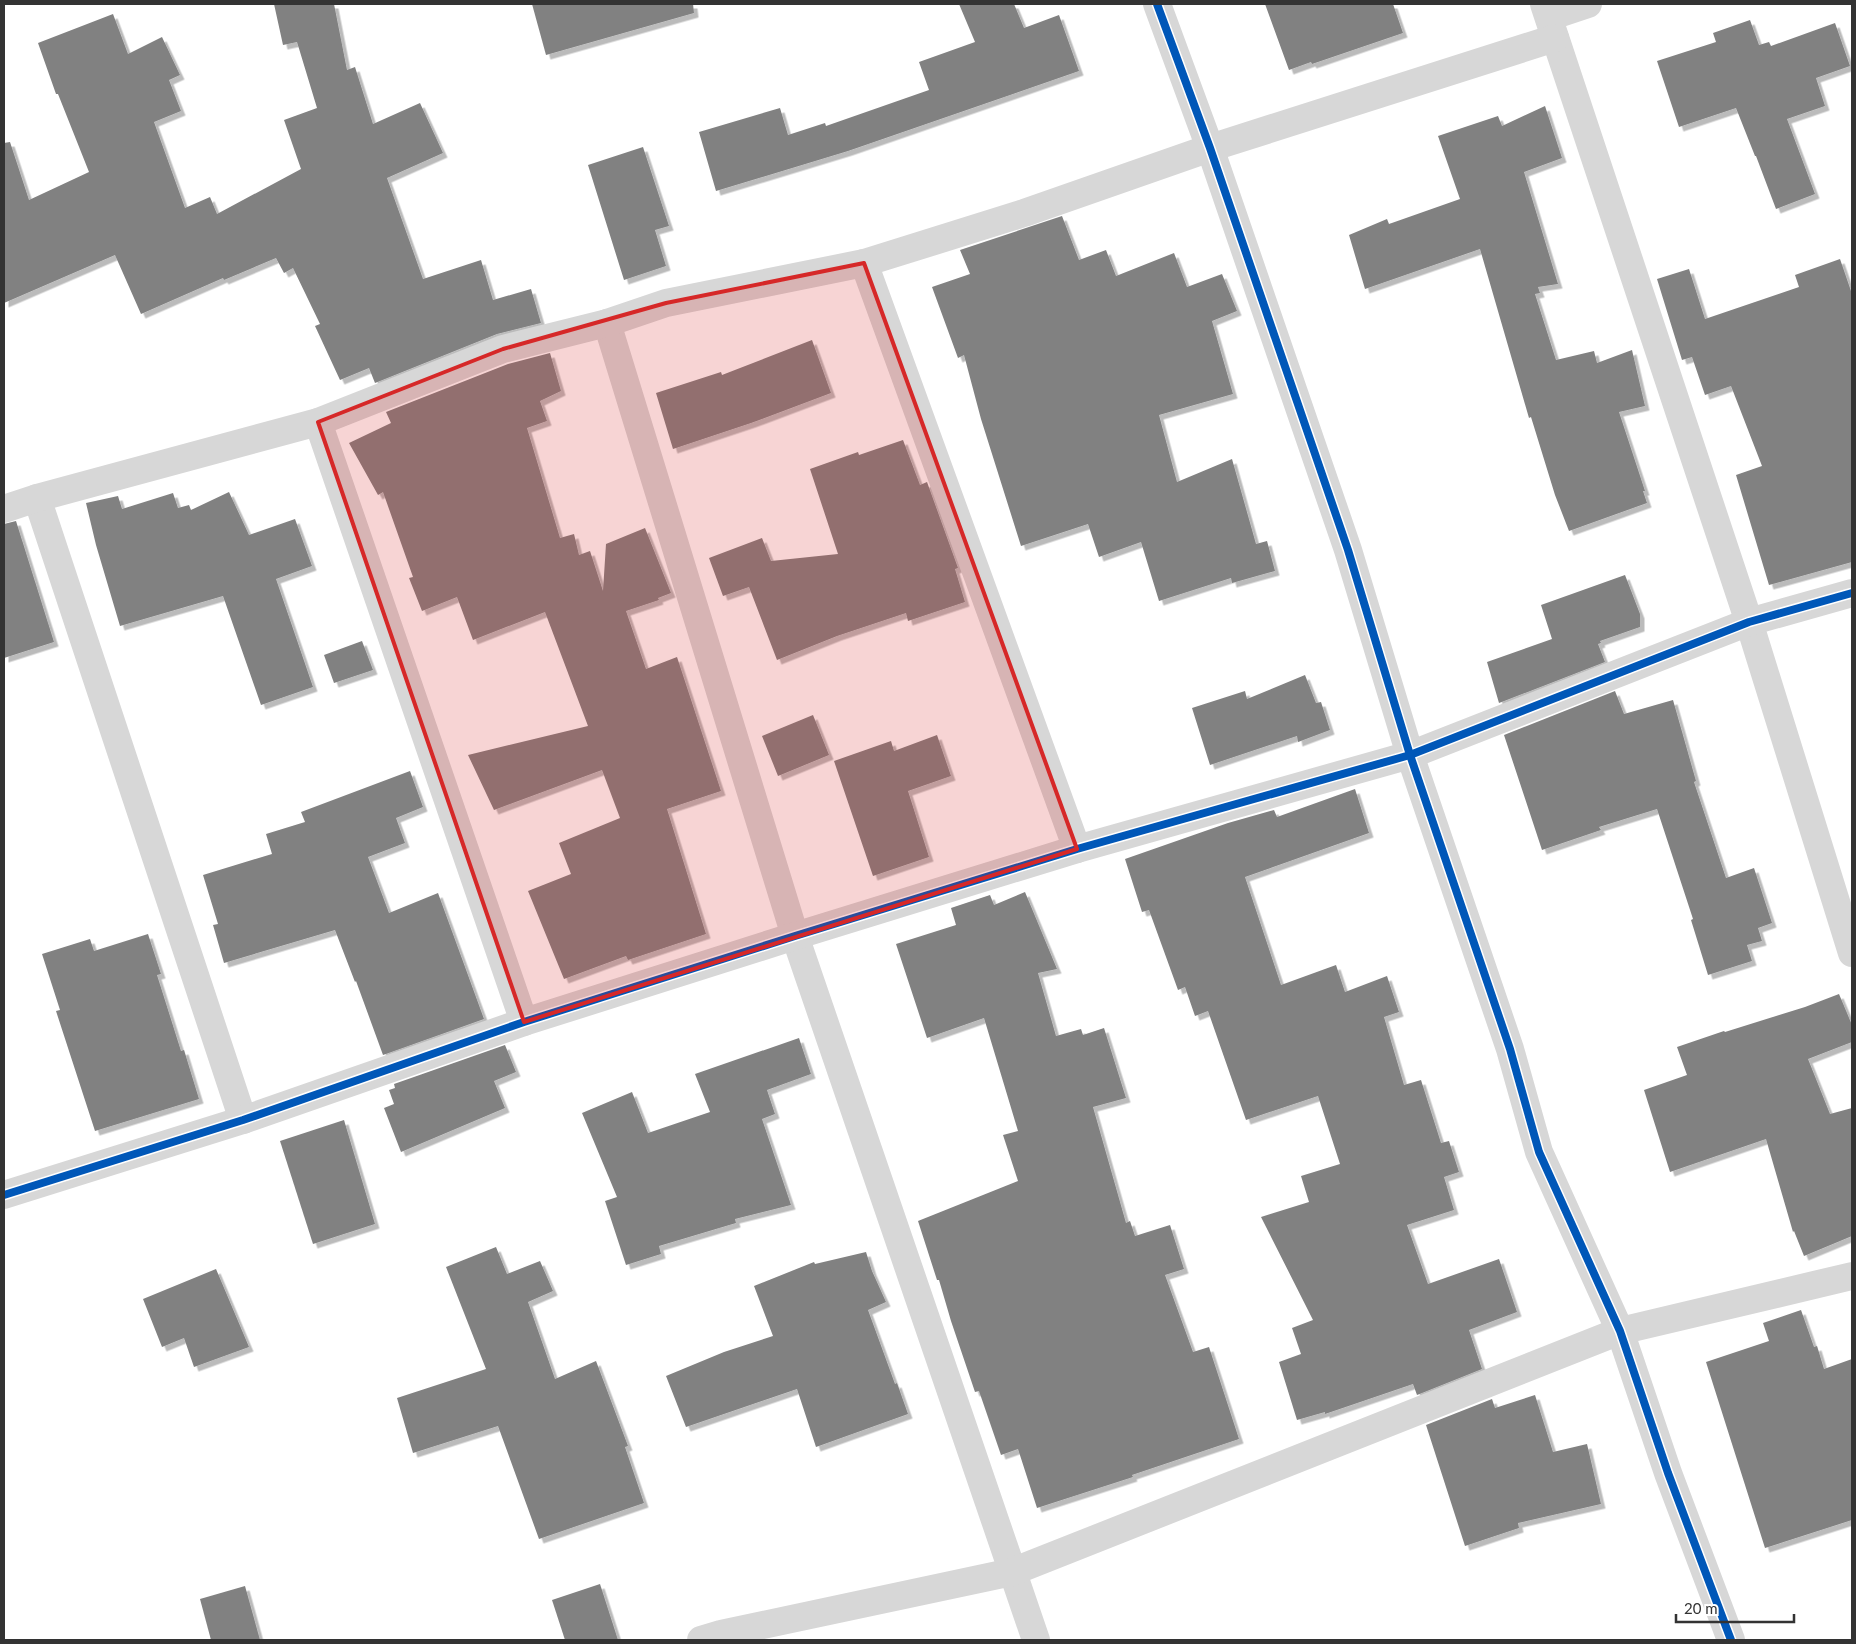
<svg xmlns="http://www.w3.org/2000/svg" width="1856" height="1644" font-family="Lato,sans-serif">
<defs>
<filter id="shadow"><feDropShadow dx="4.5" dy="4.5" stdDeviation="0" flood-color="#0004"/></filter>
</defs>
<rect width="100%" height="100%" fill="#fff"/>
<g fill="#818181" filter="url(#shadow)">
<path d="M274 4H334L347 70 355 67 373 124 420 103 443 153 387 178 423 279 481 260 493 300 531 289 541 323 497 334 375 383 369 368 340 380 315 326 320 324 293 268 284 273 276 258 224 280 223 278 141 314 115 255 4 303V143L10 142 29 200 89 172 58 94H56L38 43 113 14 128 54 162 37 180 75 169 80 181 111 154 122 185 208 210 197 217 214 301 169 284 120 317 108 297 42 283 45Z"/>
<path d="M532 4H693L694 13 546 55Z"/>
<path d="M959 4H1014L1024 28 1059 15 1079 71 848 151 716 191 699 132 780 108 788 135 825 123 826 126 929 90 919 62 975 42Z"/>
<path d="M1265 4H1393L1403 33 1312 64 1311 62 1289 70Z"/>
<path d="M1750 20 1759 45 1769 42 1771 46 1835 23 1850 66 1816 78 1825 106 1787 119 1815 194 1776 209 1756 156H1755L1736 108 1679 127 1657 61 1716 42 1713 33Z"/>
<path d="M1545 106 1562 158 1524 172 1558 284 1538 287 1540 293 1535 294 1556 360 1594 351 1597 363 1632 350 1645 406 1619 412 1645 491H1643L1647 503 1569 531 1555 495 1531 417 1529 418 1480 249 1365 289 1349 235 1387 219 1389 224 1460 199 1438 136 1498 116 1502 126Z"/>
<path d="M643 147 669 226 655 230 666 266 624 280 588 165Z"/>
<path d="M1062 216 1079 260 1106 250 1116 276 1174 253 1187 287 1222 274 1237 311 1212 321 1233 394 1159 415 1177 482 1232 459 1256 544 1267 541 1275 571 1232 583 1231 578 1159 601 1141 542 1099 557 1088 524 1021 546 981 419 964 355 958 358 932 287 970 274 960 250Z"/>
<path d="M1840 259 1852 294V562L1769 585 1736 475 1762 466 1731 386 1705 395 1692 357 1682 360 1657 279 1689 269 1705 319 1799 287 1795 275Z"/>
<path d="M812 340 831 393 751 423 673 449 656 393 721 372 722 375Z"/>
<path d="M550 353 561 391 540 401 547 421 527 428 560 538 574 534 579 555 590 551 603 591 606 544 645 528 671 593 658 598 659 600 626 611 646 669 677 657 721 791 667 809 706 934 628 960 626 956 564 979 528 891 571 874 559 843 620 818 602 770 494 810 468 755 588 726 545 612 473 640 457 597 422 611 409 578 413 577 383 492 378 495 349 443 391 423 386 412 508 364Z"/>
<path d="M903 440 920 485 927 482 958 568 955 569 965 602 908 621 906 613 837 636 777 660 749 587 723 596 709 558 762 538 771 561 838 554 810 469 858 452 859 455Z"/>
<path d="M229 492 249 535 295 519 312 566 276 579 313 687 261 705 223 596 120 626 96 545 86 503 118 496 122 509 173 493 178 508 189 505 191 510Z"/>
<path d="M16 521 54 642 4 658V524Z"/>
<path d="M1625 575 1640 614V627L1600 641 1601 643 1598 644 1605 662 1499 703 1487 662 1552 639 1541 605Z"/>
<path d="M362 641 373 670 334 683 324 655Z"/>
<path d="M1305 675 1316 703 1321 702 1330 730 1298 742 1297 736 1210 765 1192 708 1245 691 1247 699Z"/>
<path d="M1615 691 1624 714 1673 700 1696 781 1694 782 1726 878 1754 868 1772 923 1758 928 1762 941 1747 945 1752 961 1708 975 1691 920 1693 919 1657 809 1599 827 1601 830 1542 850 1504 735Z"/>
<path d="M813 715 829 755 778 776 762 736Z"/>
<path d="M937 735 951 776 908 791 929 857 873 876 834 761 891 741 894 751Z"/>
<path d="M410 771 423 807 396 818 405 843 368 857 389 913 438 893 484 1019 383 1055 356 981 355 982 335 930 224 963 213 925 218 924 203 875 272 854 266 834 305 822 301 812Z"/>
<path d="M1355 789 1369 833 1245 877 1281 985 1336 965 1345 992 1387 976 1399 1012 1384 1017 1404 1085 1421 1080 1441 1143 1449 1141 1459 1172 1444 1177 1454 1210 1407 1225 1428 1284 1499 1259 1517 1312 1469 1330 1482 1369 1417 1395 1413 1384 1325 1414V1412L1297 1420 1279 1362 1301 1354 1292 1328 1313 1320 1261 1217 1309 1202 1301 1176 1340 1164 1318 1096 1246 1120 1208 1011 1195 1016 1185 987 1178 990 1149 910 1142 912 1125 859 1228 823 1274 810 1277 817Z"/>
<path d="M1025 892 1057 969 1038 973 1056 1036 1081 1029 1083 1035 1104 1028 1126 1098 1093 1107 1126 1223 1130 1221 1135 1236 1170 1225 1184 1269 1165 1275 1193 1352 1209 1347 1239 1439 1132 1475 1133 1477 1037 1508 1018 1449 1001 1455 979 1391 975 1392 951 1321 939 1280H937L918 1221 1018 1181 1003 1135 1018 1131 984 1018 927 1038 896 944 956 925 951 908 990 895 994 905Z"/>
<path d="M148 934 161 974 157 975 181 1051 184 1050 199 1099 95 1131 56 1011 60 1010 42 954 90 939 94 951Z"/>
<path d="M1839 994 1852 1025V1042L1808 1059 1830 1114 1852 1108V1236L1804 1256 1794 1231 1793 1232 1766 1139 1670 1172 1644 1090 1687 1075 1677 1047 1724 1031 1725 1032 1805 1007Z"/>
<path d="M799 1038 811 1074 767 1090 775 1114 762 1119 791 1205 735 1219 736 1223 659 1246 661 1254 626 1265 605 1201 617 1197 582 1113 632 1092 648 1133 710 1112 695 1074Z"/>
<path d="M505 1045 516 1072 494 1081 505 1108 401 1152 384 1108 394 1104 389 1090 395 1088 394 1084Z"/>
<path d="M344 1120 375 1224 313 1244 280 1141Z"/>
<path d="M496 1247 507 1274 540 1261 553 1291 528 1302 555 1379 596 1361 628 1446 625 1447 644 1503 539 1539 498 1426 413 1453 397 1398 486 1369 446 1267Z"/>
<path d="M866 1252 872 1271 886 1302 868 1310 895 1384 897 1383 908 1414 816 1447 797 1389 686 1427 666 1376 724 1352 773 1336 754 1286 814 1262 815 1264Z"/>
<path d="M216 1269 249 1347 194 1367 184 1338 162 1347 143 1299Z"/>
<path d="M1801 1310 1814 1347 1817 1346 1824 1369 1852 1359V1520L1765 1548 1706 1362 1769 1341 1763 1323Z"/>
<path d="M1535 1395 1553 1452 1587 1444 1601 1504 1518 1523 1519 1528 1465 1546 1426 1425 1492 1399 1495 1408Z"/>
<path d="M600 1584 618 1640H565L552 1600Z"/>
<path d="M245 1586 260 1640H211L200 1599Z"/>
</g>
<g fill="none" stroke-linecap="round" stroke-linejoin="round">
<g stroke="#d7d7d7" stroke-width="28">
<path d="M1157 4 1210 148 1348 550 1410 755 1510 1049 1539 1152 1620 1331 1668 1473 1731 1640"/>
<path d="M1544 4 1749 622 1852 953"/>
<path d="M1549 17 1588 4"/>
<path d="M864 263 1077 849"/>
<path d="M607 323 795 936 1036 1640"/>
<path d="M318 422 524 1022"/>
<path d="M37 498 243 1120"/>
<path d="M4 509 37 498 318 422 503 349 607 323 666 303 864 263 1024 213 1210 148 1555 38"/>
<path d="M4 1195 243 1120 524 1022 795 936 1077 849 1410 755 1749 622 1852 593"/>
<path d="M701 1640 721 1634 1012 1572 1620 1331 1852 1276"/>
</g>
<g stroke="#fff" stroke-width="11">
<g id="cycleway">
<path d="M1157 4 1210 148 1348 550 1410 755 1510 1049 1539 1152 1620 1331 1668 1473 1731 1640"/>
<path d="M4 1195 243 1120 524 1022 795 936 1077 849 1410 755 1749 622 1852 593"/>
</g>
</g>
<use href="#cycleway" stroke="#0057b8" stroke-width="8"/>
</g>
<path fill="#d62828" fill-opacity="0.2" stroke="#d62828" stroke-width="4" stroke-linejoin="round" d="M864 263 1077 849 524 1022 318 422 503 349 666 303Z"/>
<rect width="1856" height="1644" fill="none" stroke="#333333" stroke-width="10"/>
<path d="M1676 1614v8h118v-8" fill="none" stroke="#333333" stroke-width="2.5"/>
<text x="1684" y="1614" font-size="15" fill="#333333" stroke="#ffffff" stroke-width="4" paint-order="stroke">20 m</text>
</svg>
